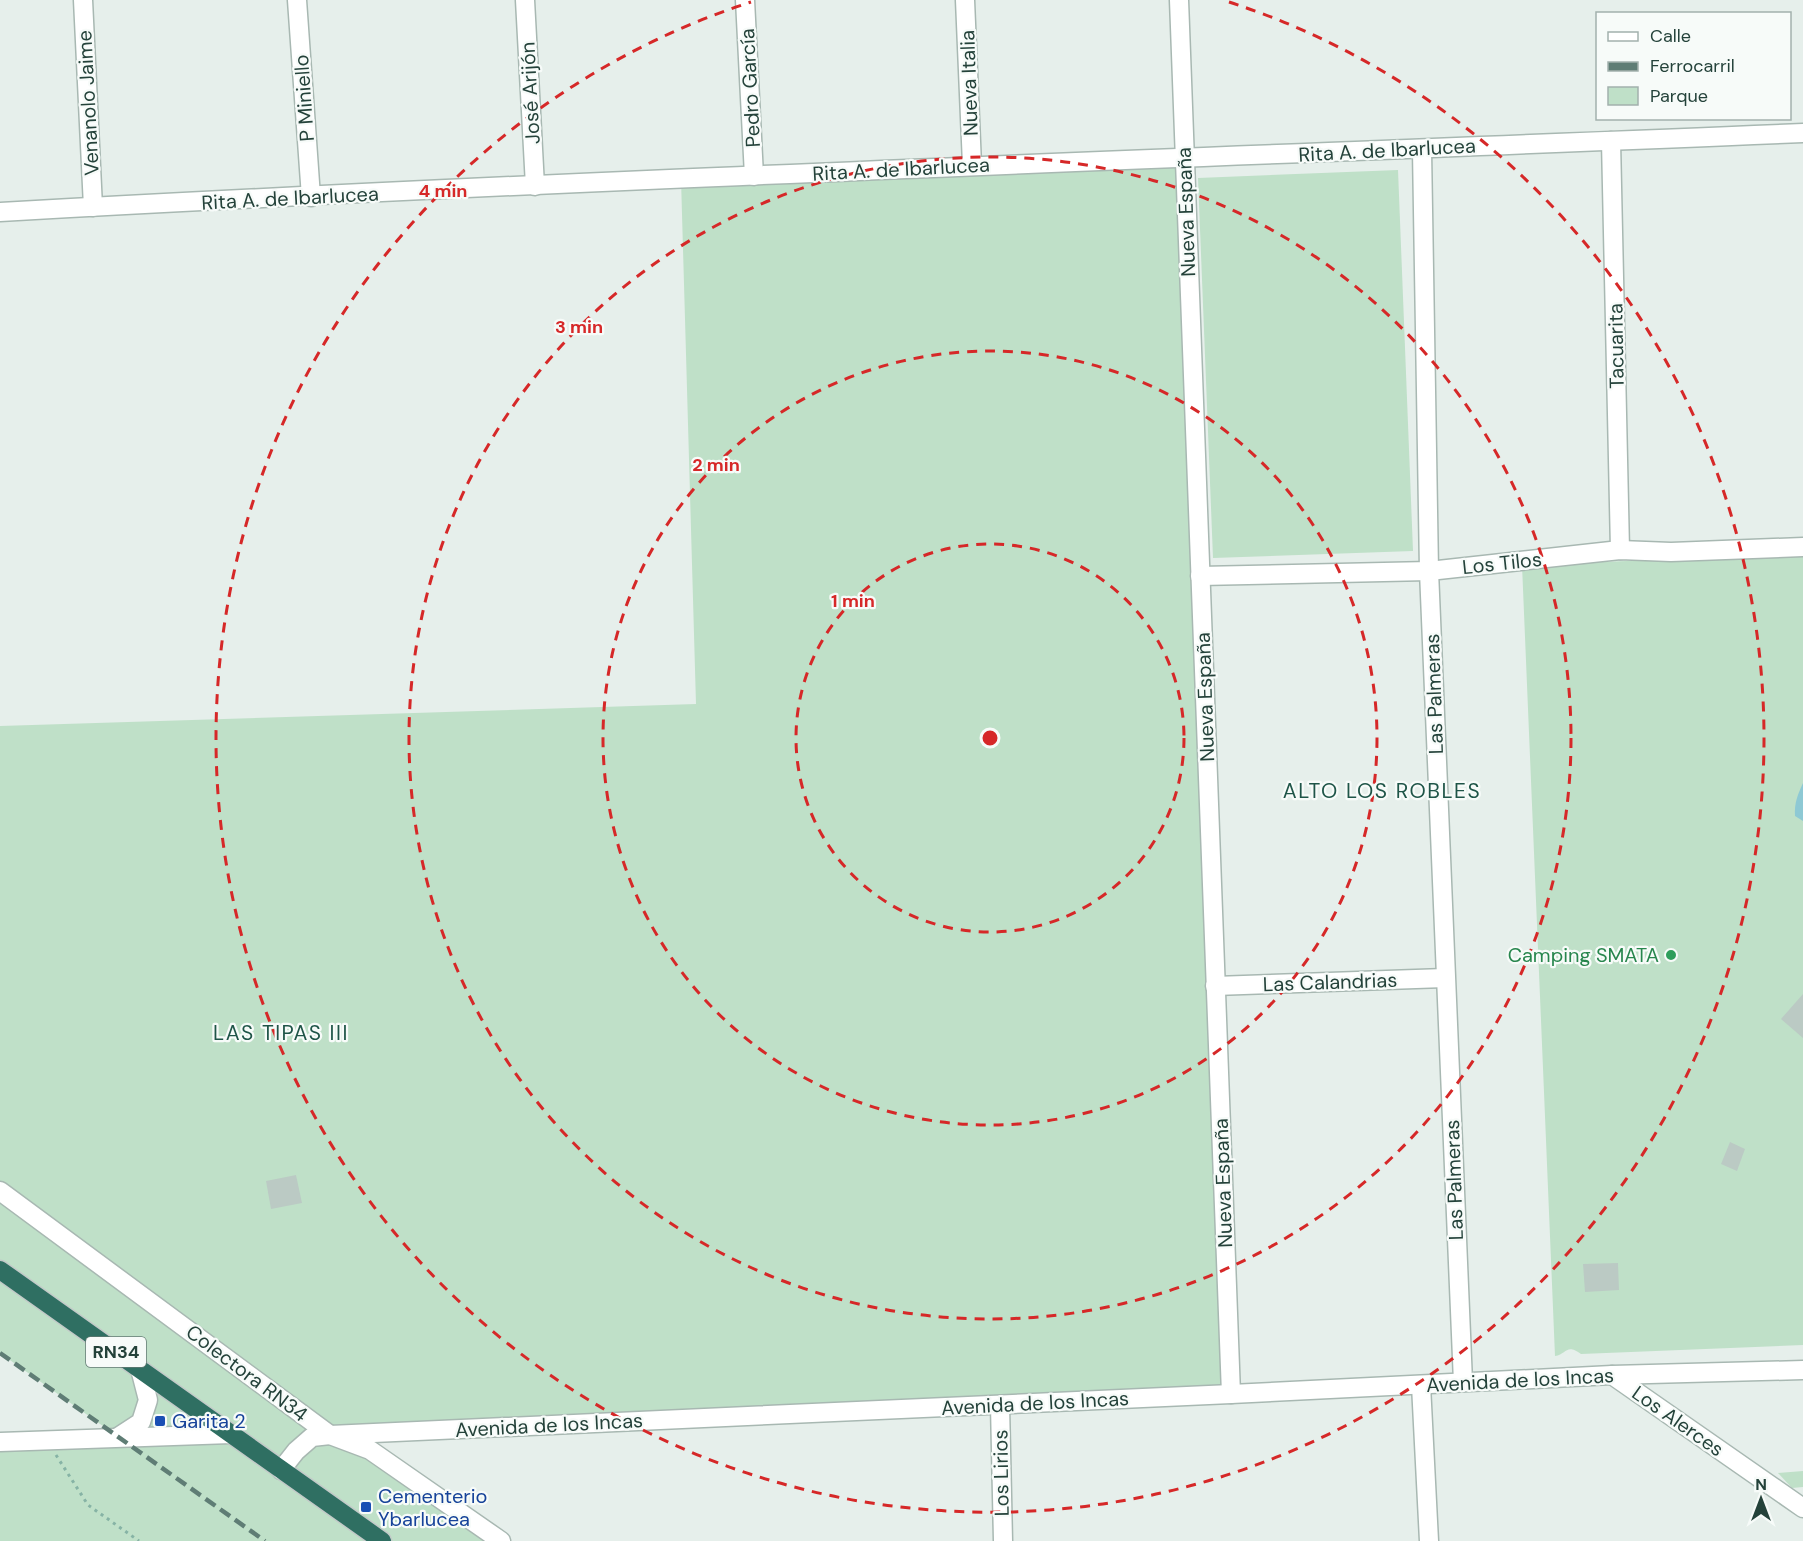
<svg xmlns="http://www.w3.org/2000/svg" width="1803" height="1541" font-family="'DM Sans',sans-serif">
<rect width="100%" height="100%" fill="#e6efeb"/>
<g fill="#bfe0c8">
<path d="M1184 159 1231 1394 332 1435 501 1541H0V1442L117 1436 0 1353V726L696 704 681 179Z"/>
<path d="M1398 170 1413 551 1213 558 1198 178Z"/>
<path d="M1803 554V1345L1581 1354C1566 1343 1567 1354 1555 1356L1522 565Z"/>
<path d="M1803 1471V1487L1792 1488 1778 1473Z"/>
</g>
<path fill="#8ec9d4" d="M1803 783V821L1795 816C1794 803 1798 794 1803 783Z"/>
<g fill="#bbcac4">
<path d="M1803 994V1038L1781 1019Z"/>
<path d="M1730 1142 1745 1149 1737 1171 1721 1164Z"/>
<path d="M296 1175 302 1203 271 1209 266 1181Z"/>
<path d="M1618 1263 1619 1290 1585 1292 1583 1264Z"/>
</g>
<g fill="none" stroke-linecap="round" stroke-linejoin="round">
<g stroke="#a8b8b2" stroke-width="21">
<g id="minor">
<path d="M83 0 93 207"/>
<path d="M297 0 311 197"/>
<path d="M525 0 535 186"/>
<path d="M745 0 754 176"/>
<path d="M965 0 972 165"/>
<path d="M1179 0 1231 1394"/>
<path d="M1611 141 1620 550"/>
<path d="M1422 150 1429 571 1463 1382"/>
<path d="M0 212C601 178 1202 158 1803 133"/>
<path d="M1200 576 1429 571 1620 550 1671 552 1803 547"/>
<path d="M1215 986 1445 978"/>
<path d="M0 1191 330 1435 370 1450 501 1541"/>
<path d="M1612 1375 1803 1508"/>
<path d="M1421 1385 1429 1541"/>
<path d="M1000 1405 1003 1541"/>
<path d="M118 1437 141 1422 148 1400 140 1369"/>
<path d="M0 1442 231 1434"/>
<path d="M281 1470 296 1451 312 1437 330 1435 1231 1394 1612 1375 1803 1370"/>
</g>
</g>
<g stroke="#c2cac8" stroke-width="21">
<path id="highway" d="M0 1270 382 1541"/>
</g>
<path stroke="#86b3a5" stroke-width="3" stroke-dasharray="3 4.5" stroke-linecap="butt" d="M56 1455 88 1505 139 1541"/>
<use href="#minor" stroke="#fff" stroke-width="18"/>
<use href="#highway" stroke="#2f6f62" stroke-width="18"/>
<path stroke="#5f7d75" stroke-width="4.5" stroke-dasharray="12 6" stroke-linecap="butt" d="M0 1353 265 1541"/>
</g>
<g fill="none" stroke="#d62828" stroke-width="3" stroke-dasharray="10 8">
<circle cx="990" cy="738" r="194"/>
<circle cx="990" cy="738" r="387"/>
<circle cx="990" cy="738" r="581"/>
<path d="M1229 2A774 774 0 1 1 751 2"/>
</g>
<circle fill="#2e9e5b" stroke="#f7fbf9" stroke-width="2" cx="1671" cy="955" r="6"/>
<g fill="#1a4fb4" stroke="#f7fbf9" stroke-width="2">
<rect x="154" y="1415" width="12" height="12" rx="3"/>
<rect x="360" y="1501" width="12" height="12" rx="3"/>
</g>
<g text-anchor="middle" stroke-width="4.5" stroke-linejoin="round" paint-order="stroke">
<rect fill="#f7fbf9" stroke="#637a73" stroke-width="1.5" x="86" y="1337" width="60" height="30" rx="4.5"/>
<g font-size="18" font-weight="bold" fill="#24423a">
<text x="116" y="1358">RN34</text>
</g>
<g font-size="20" fill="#24423a" stroke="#f7fbf9">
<text transform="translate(969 83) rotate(-92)" y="7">Nueva Italia</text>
<text transform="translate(750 88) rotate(-93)" y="7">Pedro García</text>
<text transform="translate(530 93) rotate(-93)" y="7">José Arijón</text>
<text transform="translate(304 98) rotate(-94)" y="7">P Miniello</text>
<text transform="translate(88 103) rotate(-93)" y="7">Venanolo Jaime</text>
<text transform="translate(1387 150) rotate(-3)" y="7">Rita A. de Ibarlucea</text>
<text transform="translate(901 169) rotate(-3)" y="7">Rita A. de Ibarlucea</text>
<text transform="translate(290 198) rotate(-3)" y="7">Rita A. de Ibarlucea</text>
<text transform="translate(1186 212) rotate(-92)" y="7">Nueva España</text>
<text transform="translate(1616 346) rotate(-91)" y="7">Tacuarita</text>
<text transform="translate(1502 563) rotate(-6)" y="7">Los Tilos</text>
<text transform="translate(1434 694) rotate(-92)" y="7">Las Palmeras</text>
<text transform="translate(1205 697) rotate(-92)" y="7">Nueva España</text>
<text transform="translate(1330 982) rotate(-2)" y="7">Las Calandrias</text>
<text transform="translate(1454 1180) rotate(-92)" y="7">Las Palmeras</text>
<text transform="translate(1223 1183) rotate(-92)" y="7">Nueva España</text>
<text transform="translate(247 1373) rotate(37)" y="7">Colectora RN34</text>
<text transform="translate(1520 1380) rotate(-3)" y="7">Avenida de los Incas</text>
<text transform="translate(1035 1403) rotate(-3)" y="7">Avenida de los Incas</text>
<text transform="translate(1678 1421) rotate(35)" y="7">Los Alerces</text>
<text transform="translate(549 1425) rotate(-3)" y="7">Avenida de los Incas</text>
<text transform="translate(1001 1473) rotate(-91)" y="7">Los Lirios</text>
</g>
<g font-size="20" fill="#27864d" stroke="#f7fbf9" text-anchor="end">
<text x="1659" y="962">Camping SMATA</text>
</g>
<g font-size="20" fill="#164399" stroke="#f7fbf9" text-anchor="start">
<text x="172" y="1428">Garita 2</text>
<text x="378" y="1503">Cementerio<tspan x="378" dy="23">Ybarlucea</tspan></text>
</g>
<g font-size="21" letter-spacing="1.5" fill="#1f5548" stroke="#f7fbf9">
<text x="1382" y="798">ALTO LOS ROBLES</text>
<text x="281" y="1040">LAS TIPAS III</text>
</g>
</g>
<circle cx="990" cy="738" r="9" fill="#d62828" stroke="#f7fbf9" stroke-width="3"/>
<g font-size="18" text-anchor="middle" font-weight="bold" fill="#d62828" stroke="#f7fbf9" stroke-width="4.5" stroke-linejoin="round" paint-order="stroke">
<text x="443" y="197">4 min</text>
<text x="579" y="333">3 min</text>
<text x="716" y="471">2 min</text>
<text x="853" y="607">1 min</text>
</g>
<rect x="1596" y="12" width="195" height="108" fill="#f7fbf9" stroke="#a3b1ad" stroke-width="1.5"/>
<rect x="1608" y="32" width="30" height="9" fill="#ffffff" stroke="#a3b1ad" stroke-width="1.5"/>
<text x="1650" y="42" font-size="18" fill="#24423a">Calle</text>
<rect x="1608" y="62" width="30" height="9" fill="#5f7d75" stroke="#a3b1ad" stroke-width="1.5"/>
<text x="1650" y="72" font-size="18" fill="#24423a">Ferrocarril</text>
<rect x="1608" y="87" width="30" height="18" fill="#bfe0c8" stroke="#a3b1ad" stroke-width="1.5"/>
<text x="1650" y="102" font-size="18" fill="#24423a">Parque</text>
<g transform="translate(1761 1499)" stroke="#f7fbf9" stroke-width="4.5" paint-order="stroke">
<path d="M0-4.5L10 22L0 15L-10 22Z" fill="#24423a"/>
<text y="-9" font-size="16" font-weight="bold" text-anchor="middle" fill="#24423a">N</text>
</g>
</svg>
